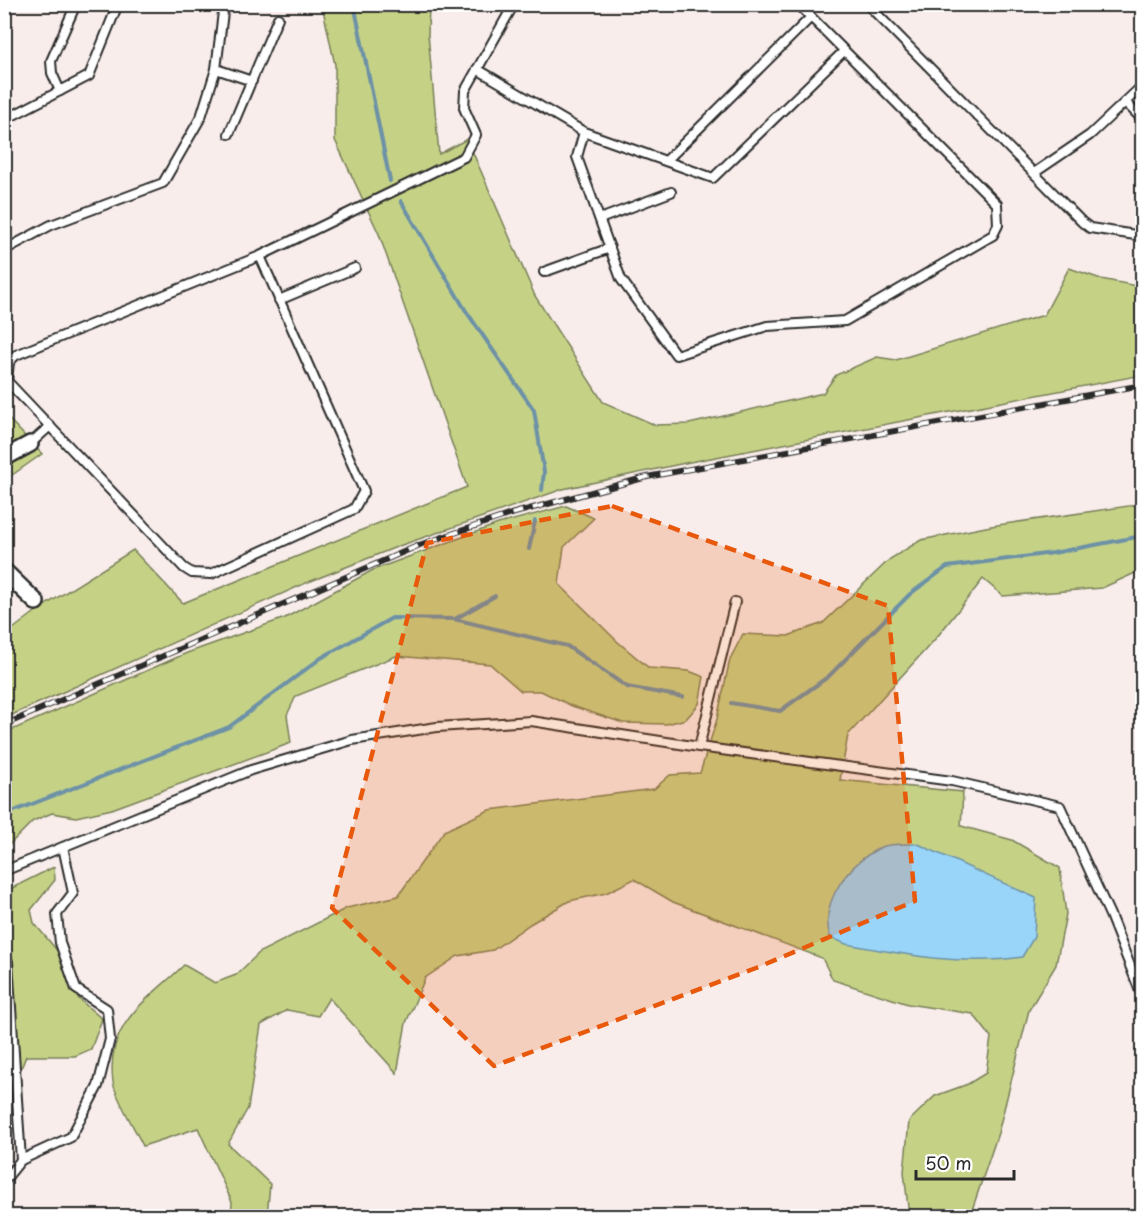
<svg xmlns="http://www.w3.org/2000/svg" width="1147" height="1221" font-family="'Playpen Sans',sans-serif">
<rect width="100%" height="100%" fill="#f8edea"/>
<filter id="ink" filterUnits="userSpaceOnUse"><feTurbulence type="fractalNoise" baseFrequency=".0167" numOctaves="2"/><feDisplacementMap in="SourceGraphic" scale="12" xChannelSelector="R" yChannelSelector="G"/><feConvolveMatrix kernelMatrix="1 2 1 2 8 2 1 2 1" color-interpolation-filters="sRGB"/></filter>
<g filter="url(#ink)">
<g fill="#c5d286" stroke="#787e58" stroke-width="1.5">
<path d="M322 5H429L428 34 439 154 467 139 535 296 603 402 655 425 689 424 823 393 836 375 877 357 896 360 1044 315 1069 268 1101 279 1142 287V375L690 462 563 489 399 546 306 583 5 718V635L39 609 133 550 183 603 467 487 379 234 335 140V65Z"/>
<path d="M4 414 42 454 5 480H4Z"/>
<path d="M1142 504V570L1102 588 1003 596 983 579 937 637 848 735 840 780 963 792 961 826 1012 840 1060 868 1066 914 1056 965 1029 1010 998 1133 970 1216H909L904 1172 909 1121 935 1096 968 1084 986 1073 991 1037 973 1014 908 1004 833 980 822 958 673 902 634 879 606 893 569 901 530 924 493 950 458 956 425 978 406 1023 397 1073 329 998 318 1016 287 1010 261 1025 248 1108 228 1144 270 1184 267 1216H231L232 1202 198 1128 143 1146C136 1130 115 1097 113 1082 105 1023 147 1001 184 965L215 983 236 975 260 952 347 908 398 896 444 831 489 810 654 789 670 775 700 773 717 719 730 659 743 634 788 636 823 623 890 559 921 540 991 526Z"/>
<path d="M566 506 594 518 564 547 559 584 618 642 649 668 689 671 704 677 699 704 686 719 667 724 623 723 572 706 541 691H521L490 664 396 656 296 696 287 715 291 743 112 809 76 817 52 813 33 821 5 849V733L187 653 285 618 373 570 498 524Z"/>
<path d="M54 867 55 880 31 910 34 923 60 954 79 999 102 1019 91 1049 75 1056H26L9 1100V1139L5 1151 4 930 10 889Z"/>
</g>
<path fill="#99d5f9" stroke="#6d91a7" stroke-width="1.5" d="M918 844 1036 898 1034 937 1022 957C962 966 905 955 846 944L830 937C819 900 850 863 881 847 891 843 907 844 918 844Z"/>
<g fill="none" stroke-linecap="round" stroke-linejoin="round">
<g stroke="#6d91a7" stroke-width="4">
<path d="M354 4 390 181"/>
<path d="M401 201 466 311 534 410 544 472 542 490"/>
<path d="M529 549 535 521"/>
<path d="M455 619 495 596"/>
<path d="M731 703 780 711 829 676 910 594 947 567 1053 553 1142 536"/>
<path d="M4 815 229 727 321 658 392 618 454 619 567 646 627 687 683 697"/>
</g>
<g stroke="#2b2b2b" stroke-width="12">
<g id="service">
<path d="M867 4 1082 222 1090 228 1142 236"/>
<path d="M216 69 252 81"/>
<path d="M477 69 584 132 713 178 844 51"/>
<path d="M60 91 52 73 51 61 76 4"/>
<path d="M1126 103 1142 119"/>
<path d="M4 120 89 76 118 4"/>
<path d="M584 132 577 157 621 279 676 355 767 326 845 321 993 235 998 225 997 204 798 4"/>
<path d="M229 134 278 18"/>
<path d="M666 161 811 17"/>
<path d="M1034 173 1090 135 1142 86"/>
<path d="M600 219 671 192"/>
<path d="M4 246 10 247 51 225 163 183 201 117 216 69 224 4"/>
<path d="M260 256 364 491 354 509 211 574 192 573 184 568 7 381 9 362 16 355 260 256 464 157 476 135 464 108 465 91 514 4"/>
<path d="M544 272 610 248"/>
<path d="M279 300 355 268"/>
<path d="M30 444 50 426"/>
<path d="M699 747 735 602"/>
<path d="M4 871 251 770 352 740 437 727 531 721 699 747 952 781 1060 806 1110 915 1142 996"/>
<path d="M4 951 8 962 21 1160 4 1181"/>
<path d="M21 1160 71 1137 98 1086 110 1039 107 1009 76 989 60 943 57 914 73 893 63 847"/>
</g>
</g>
<g stroke="#2b2b2b" stroke-width="20">
<g id="minor">
<path d="M4 458 30 444"/>
<path d="M4 571 36 602"/>
</g>
</g>
<use href="#service" stroke="#fff" stroke-width="8"/>
<use href="#minor" stroke="#fff" stroke-width="15"/>
<g stroke="#2b2b2b" stroke-width="6">
<path id="rail" d="M4 725 422 544 511 514 647 477 1142 385"/>
</g>
<use href="#rail" stroke="#fff" stroke-width="4" stroke-dasharray="11" stroke-linecap="butt"/>
</g>
</g>
<path fill="#e8590c" fill-opacity="0.2" stroke="#e8590c" stroke-width="4.5" stroke-dasharray="12 8" stroke-linejoin="round" d="M612 506 888 606 915 901 756 968 494 1066 332 908 427 543Z"/>
<rect width="1147" height="1221" fill="none" stroke="#fff" stroke-width="24"/>
<rect x="12" y="12" width="1123" height="1197" fill="none" stroke="#2b2b2b" stroke-width="2" filter="url(#ink)"/>
<path d="M916 1170v9h98v-9" fill="none" stroke="#2b2b2b" stroke-width="3"/>
<text x="925" y="1170" font-size="18" fill="#2b2b2b" stroke="#ffffff" stroke-width="4.5" paint-order="stroke">50 m</text>
</svg>
